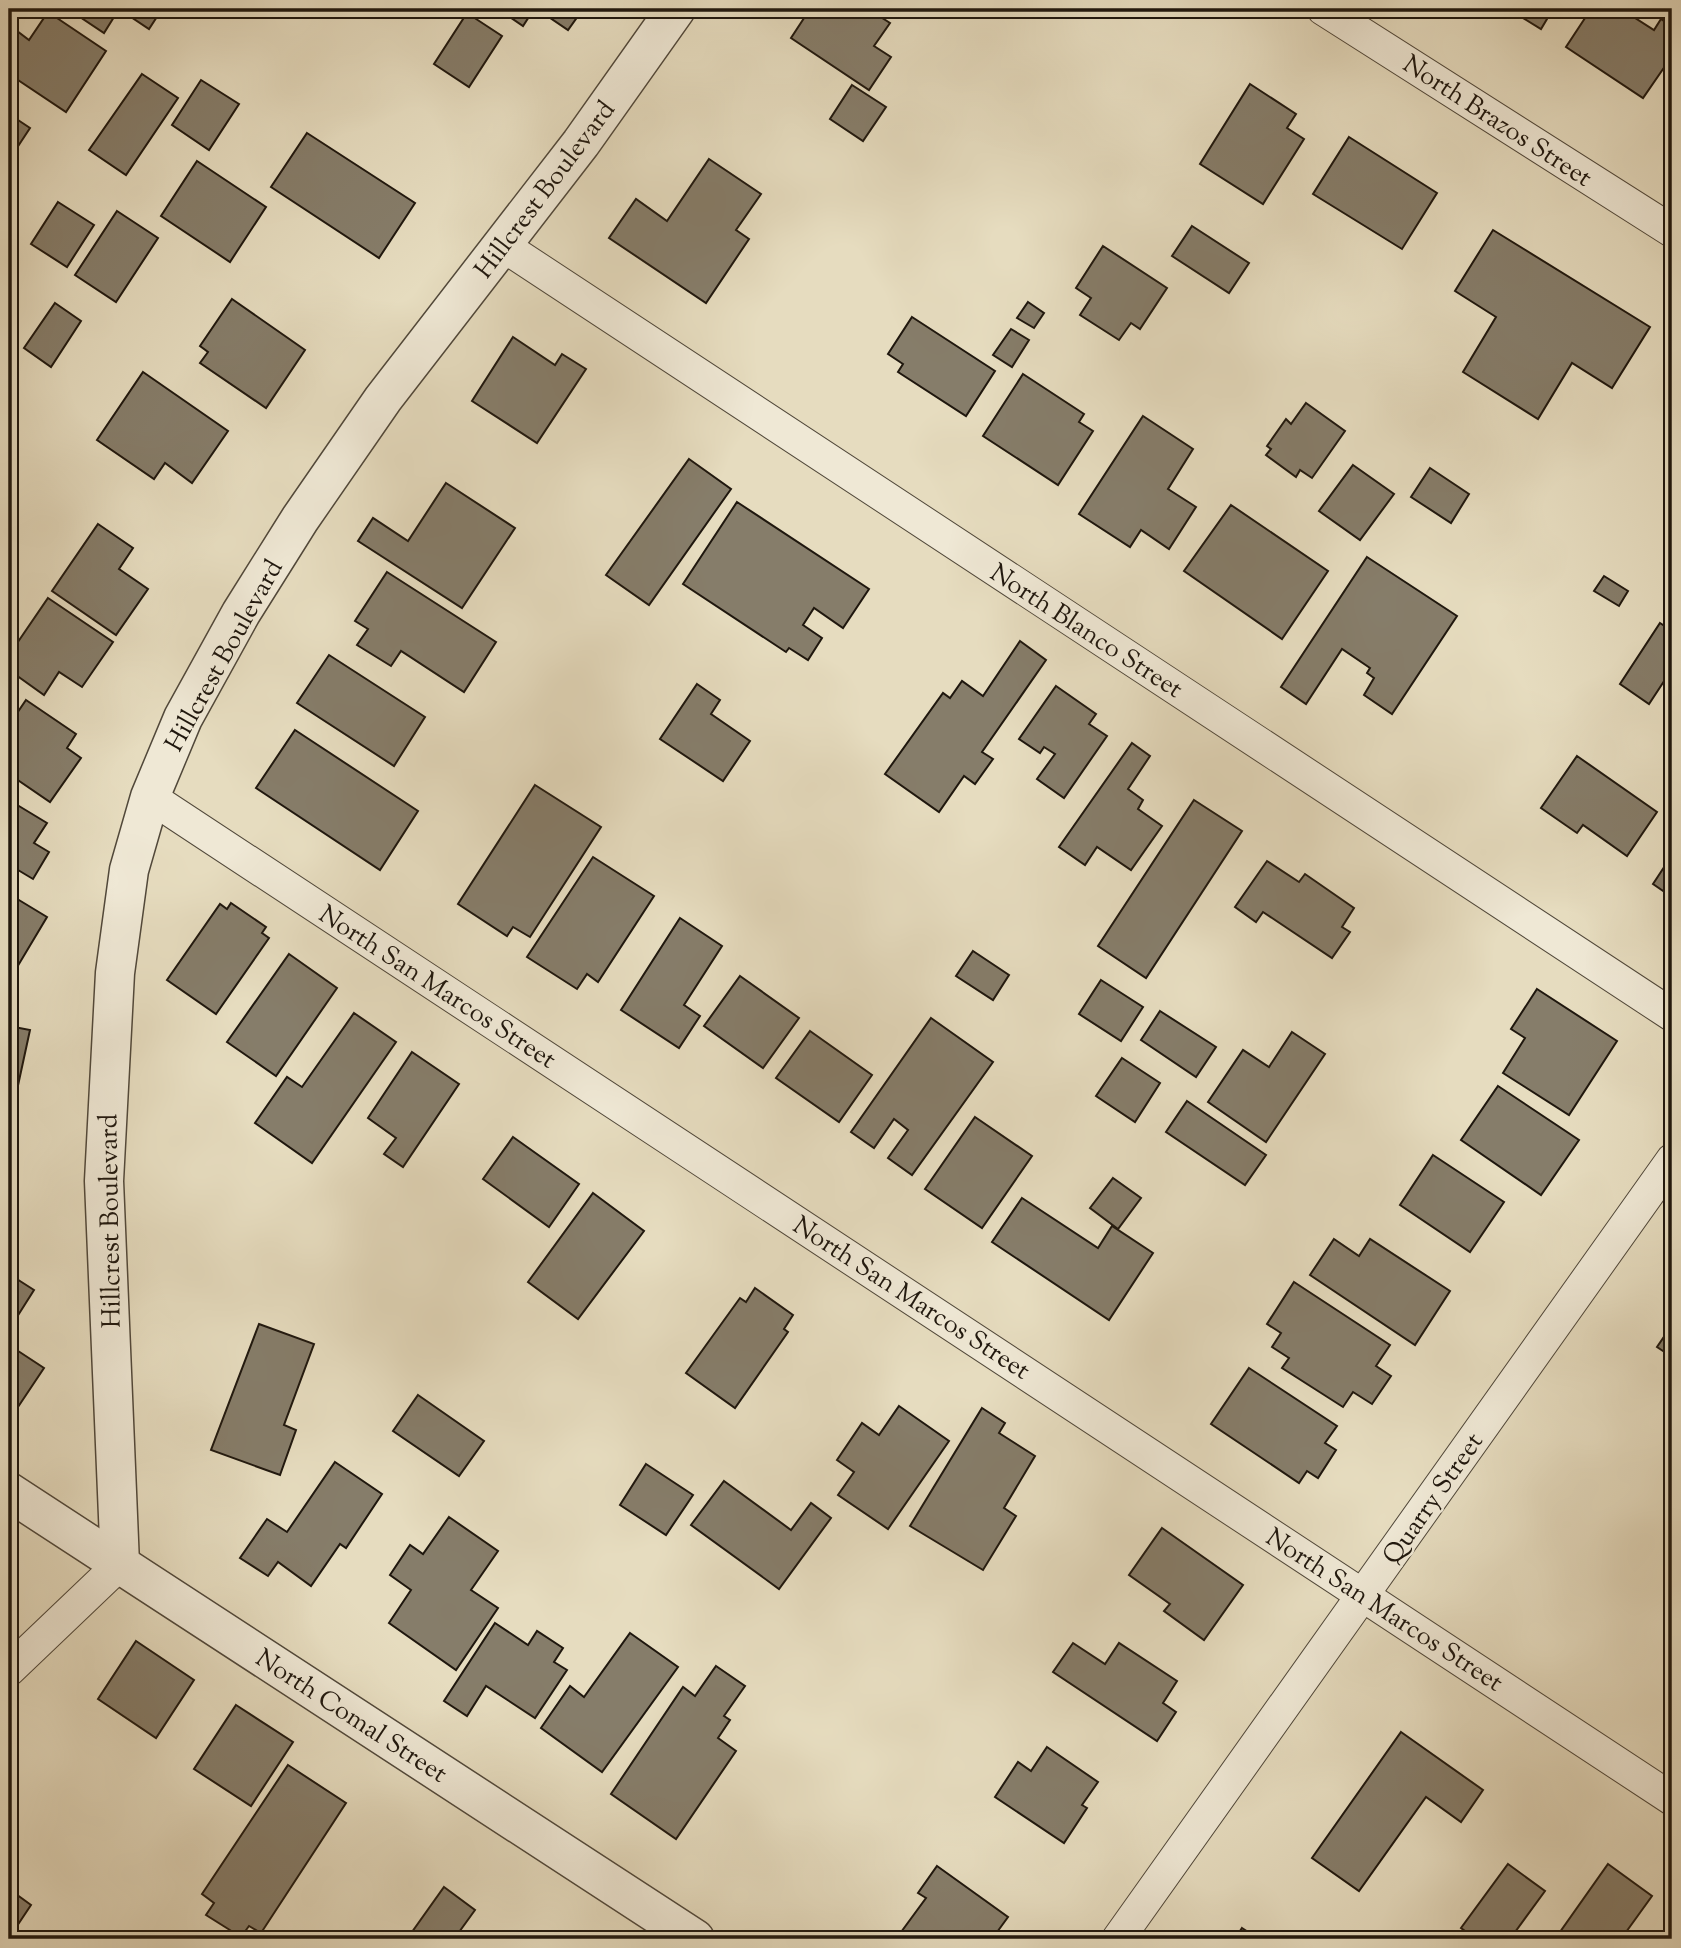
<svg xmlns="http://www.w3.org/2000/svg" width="1681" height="1948" font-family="'Sorts Mill Goudy',serif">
<rect width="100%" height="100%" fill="#e6dcbf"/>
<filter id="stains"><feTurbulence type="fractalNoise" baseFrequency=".00286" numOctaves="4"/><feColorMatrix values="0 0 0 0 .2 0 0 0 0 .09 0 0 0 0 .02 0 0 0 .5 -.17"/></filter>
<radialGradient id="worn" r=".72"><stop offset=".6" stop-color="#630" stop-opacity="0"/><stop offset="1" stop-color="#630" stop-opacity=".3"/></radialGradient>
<g fill="#867d6a" stroke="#1f170e" stroke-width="2">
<path d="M68 9H119L104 33Z"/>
<path d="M119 9H162L149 29Z"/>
<path d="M498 9H534L523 26Z"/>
<path d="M537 9H583L568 30Z"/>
<path d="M810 9H868L890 23 874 46 891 57 869 90 791 38Z"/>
<path d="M1508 9H1553L1541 29Z"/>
<path d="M1591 9H1621L1654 30 1661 19 1672 27V56L1643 98 1566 47Z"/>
<path d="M48 12 106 51 66 112 9 74V44L17 31 29 40Z"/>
<path d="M467 13 502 36 469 87 434 64Z"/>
<path d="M142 74 178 98 126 175 89 150Z"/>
<path d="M201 80 239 104 209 150 172 125Z"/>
<path d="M1250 84 1296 114 1287 128 1304 139 1263 204 1200 164Z"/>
<path d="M852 85 886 107 863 141 830 119Z"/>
<path d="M9 114 30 128 9 160Z"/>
<path d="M307 133 415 203 379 258 271 187Z"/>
<path d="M1349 137 1437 193 1402 249 1313 194Z"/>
<path d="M709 159 761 194 736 230 749 239 706 303 609 238 636 199 667 221Z"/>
<path d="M197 161 266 207 230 262 161 216Z"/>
<path d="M58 202 94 225 67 267 31 244Z"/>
<path d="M117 211 158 238 116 302 75 275Z"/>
<path d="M1192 226 1249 263 1229 293 1172 256Z"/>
<path d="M1493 230 1650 327 1612 388 1572 363 1538 419 1463 372 1496 317 1455 291Z"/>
<path d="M1103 246 1167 288 1140 329 1131 323 1119 340 1080 315 1091 298 1076 288Z"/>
<path d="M232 299 305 350 266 408 200 363 208 352 200 346Z"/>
<path d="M1028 302 1044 313 1034 328 1017 318Z"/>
<path d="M55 303 81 321 51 367 24 348Z"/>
<path d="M912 317 995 371 966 416 898 372 903 364 888 354Z"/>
<path d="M1011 329 1029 340 1012 367 993 355Z"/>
<path d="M513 337 555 365 562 354 586 369 537 443 472 401Z"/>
<path d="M143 372 228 431 192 483 165 463 154 479 97 440Z"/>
<path d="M1023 374 1084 414 1079 422 1093 431 1058 485 983 436Z"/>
<path d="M1306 403 1345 431 1312 478 1300 470 1296 477 1266 455 1271 449 1267 446 1286 419 1291 424Z"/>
<path d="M1143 416 1193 449 1168 489 1196 507 1169 549 1141 530 1130 547 1079 514Z"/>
<path d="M689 459 731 489 649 605 606 575Z"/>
<path d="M1353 465 1394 494 1360 540 1319 511Z"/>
<path d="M1430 468 1469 494 1451 523 1411 497Z"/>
<path d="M446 483 515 528 462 608 358 541 373 518 408 541Z"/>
<path d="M737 502 869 589 843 628 814 608 803 625 822 638 808 660 789 648 786 652 683 584Z"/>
<path d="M1231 505 1328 571 1282 639 1184 571Z"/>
<path d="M98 524 133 548 119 569 148 589 116 635 52 591Z"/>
<path d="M1367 557 1457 616 1392 714 1364 695 1374 678 1367 673 1370 668 1342 649 1306 704 1281 687Z"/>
<path d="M387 572 496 642 464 692 401 651 391 666 357 645 368 629 355 621Z"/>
<path d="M1604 576 1628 591 1619 606 1594 591Z"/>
<path d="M48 598 113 642 82 687 59 672 44 695 9 670V655Z"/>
<path d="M1660 623 1672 631V669L1649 704 1620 684Z"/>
<path d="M1020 641 1046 660 982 752 993 759 975 784 964 776 939 812 885 774 943 693 950 698 962 681 983 696Z"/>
<path d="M329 655 425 717 394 766 297 703Z"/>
<path d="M697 684 720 700 711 714 750 741 723 781 660 739Z"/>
<path d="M1056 686 1096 714 1089 724 1107 736 1064 798 1037 779 1055 754 1044 747 1040 753 1019 739Z"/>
<path d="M26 700 76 734 67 748 81 758 50 802 9 774V725Z"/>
<path d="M295 730 418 811 380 870 256 788Z"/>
<path d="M1132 743 1150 756 1128 789 1143 800 1138 809 1162 826 1131 870 1097 847 1085 865 1059 847Z"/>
<path d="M1577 756 1657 812 1627 856 1583 825 1577 833 1541 808Z"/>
<path d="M535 785 601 827 530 937 513 927 507 936 458 904Z"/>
<path d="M9 800 47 823 34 843 49 852 33 879 18 870 13 878 9 876Z"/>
<path d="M1194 800 1242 831 1146 978 1098 946Z"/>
<path d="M1672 855V897L1653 884Z"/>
<path d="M593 857 654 896 598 982 587 974 577 989 527 957Z"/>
<path d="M1267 861 1299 882 1305 874 1354 908 1342 927 1350 932 1332 958 1263 912 1256 922 1235 907Z"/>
<path d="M9 894 47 917 16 969 9 965Z"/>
<path d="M231 903 266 927 262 933 269 938 216 1014 167 980 220 904 227 909Z"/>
<path d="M680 918 722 946 684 1005 700 1016 679 1048 621 1010Z"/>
<path d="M973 951 1009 975 993 1000 956 976Z"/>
<path d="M289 954 337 988 276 1076 227 1042Z"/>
<path d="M740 976 799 1018 763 1068 704 1026Z"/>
<path d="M1101 980 1143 1007 1121 1041 1079 1014Z"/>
<path d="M1537 989 1617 1041 1569 1115 1503 1073 1525 1038 1511 1029Z"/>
<path d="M1160 1011 1216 1047 1196 1077 1141 1040Z"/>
<path d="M354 1013 396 1042 312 1163 255 1123 287 1077 302 1087Z"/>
<path d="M931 1018 993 1062 912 1175 888 1158 908 1130 894 1119 874 1148 851 1132Z"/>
<path d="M9 1026 30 1030 9 1127Z"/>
<path d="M810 1031 872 1075 839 1122 776 1078Z"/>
<path d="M1292 1032 1325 1054 1266 1142 1208 1102 1243 1050 1269 1067Z"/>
<path d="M412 1052 459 1084 403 1167 384 1154 396 1138 368 1118Z"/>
<path d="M1122 1058 1160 1083 1135 1122 1096 1096Z"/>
<path d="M1498 1086 1579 1140 1541 1195 1461 1140Z"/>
<path d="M1187 1101 1266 1155 1245 1185 1166 1132Z"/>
<path d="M975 1117 1032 1156 982 1228 925 1189Z"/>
<path d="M513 1137 579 1184 549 1227 483 1179Z"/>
<path d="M1433 1155 1504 1202 1470 1252 1400 1205Z"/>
<path d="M1113 1178 1141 1198 1118 1229 1090 1208Z"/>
<path d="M593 1193 644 1231 578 1319 528 1282Z"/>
<path d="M1022 1198 1098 1248 1112 1226 1153 1253 1109 1320 992 1242Z"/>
<path d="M1334 1239 1359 1256 1370 1239 1450 1291 1415 1345 1310 1275Z"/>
<path d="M9 1274 34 1290 10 1328 9 1327Z"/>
<path d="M1294 1282 1390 1345 1376 1366 1391 1376 1372 1404 1353 1392 1343 1407 1282 1368 1289 1358 1272 1347 1281 1333 1267 1324Z"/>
<path d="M755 1288 793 1315 784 1329 788 1332 735 1408 686 1373 740 1298 746 1302Z"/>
<path d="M259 1324 314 1344 284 1425 296 1430 280 1475 211 1450Z"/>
<path d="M1672 1325V1357L1657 1347Z"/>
<path d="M9 1345 44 1368 16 1410 9 1406Z"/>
<path d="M1249 1368 1337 1426 1325 1443 1336 1450 1318 1478 1307 1471 1299 1483 1211 1424Z"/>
<path d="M418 1395 484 1441 459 1476 393 1431Z"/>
<path d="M899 1406 949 1441 888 1529 838 1495 854 1472 837 1460 862 1423 879 1435Z"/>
<path d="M982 1408 1005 1423 999 1433 1035 1456 1004 1508 1016 1516 983 1570 910 1526Z"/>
<path d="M335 1462 382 1494 346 1548 340 1544 311 1586 278 1562 268 1576 240 1558 267 1519 287 1532Z"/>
<path d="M646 1464 693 1495 666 1535 620 1505Z"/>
<path d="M724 1481 791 1530 811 1503 831 1518 779 1589 691 1525Z"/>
<path d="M449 1517 498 1551 471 1590 498 1608 456 1670 389 1623 411 1590 390 1575 410 1545 423 1554Z"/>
<path d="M1162 1528 1243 1585 1204 1640 1164 1611 1170 1604 1129 1575Z"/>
<path d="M495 1623 528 1645 537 1631 563 1648 554 1662 567 1670 535 1718 486 1686 467 1716 444 1701Z"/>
<path d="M630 1633 678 1667 602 1772 541 1728 570 1686 584 1697Z"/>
<path d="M136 1641 194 1680 156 1738 98 1699Z"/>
<path d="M1073 1643 1105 1664 1119 1643 1177 1681 1163 1703 1176 1712 1157 1741 1053 1672Z"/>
<path d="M716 1666 745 1686 724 1716 730 1720 718 1738 736 1751 676 1839 611 1794 683 1687 695 1696Z"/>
<path d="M236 1705 293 1742 251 1806 194 1769Z"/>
<path d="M1401 1732 1483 1790 1461 1822 1426 1797 1359 1891 1312 1858Z"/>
<path d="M1047 1747 1098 1782 1082 1805 1087 1808 1064 1843 995 1797 1018 1762 1031 1771Z"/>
<path d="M288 1765 346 1803 261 1933 249 1926 241 1937 206 1915 214 1903 202 1894Z"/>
<path d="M1508 1864 1545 1891 1510 1939H1476L1461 1928Z"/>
<path d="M1608 1864 1652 1896 1621 1939H1571L1560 1932Z"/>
<path d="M937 1866 1008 1917 992 1939H896L926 1898 918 1893Z"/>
<path d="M444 1887 475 1910 454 1939H407Z"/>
<path d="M9 1889 31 1905 9 1938Z"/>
<path d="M1242 1928 1259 1939H1235Z"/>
</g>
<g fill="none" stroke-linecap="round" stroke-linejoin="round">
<g stroke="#51483a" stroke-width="34">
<g id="minor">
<path d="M1323 9 1672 231"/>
<path d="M502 245 1672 1015"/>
<path d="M150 797 1672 1799"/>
<path d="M9 1670 120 1564"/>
<path d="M1118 1939 1672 1160"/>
</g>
</g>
<g stroke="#51483a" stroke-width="41">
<g id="tertiary">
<path d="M9 1492 695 1939"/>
<path d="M120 1564 104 1181 115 973 129 870 150 797 183 718 241 613 300 519 383 399 581 143 676 9"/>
</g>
</g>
<use href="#minor" stroke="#efe8d5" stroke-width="32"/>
<use href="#tertiary" stroke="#efe8d5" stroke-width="38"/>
</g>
<g text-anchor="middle" stroke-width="5" stroke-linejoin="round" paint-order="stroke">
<g font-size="26" fill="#1f170e" stroke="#efe8d5">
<text transform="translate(1498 120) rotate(33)" y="9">North Brazos Street</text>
<text transform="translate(544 189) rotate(-53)" y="9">Hillcrest Boulevard</text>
<text transform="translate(1087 630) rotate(33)" y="9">North Blanco Street</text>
<text transform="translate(223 655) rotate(-61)" y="9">Hillcrest Boulevard</text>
<text transform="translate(438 986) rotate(33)" y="9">North San Marcos Street</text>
<text transform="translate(109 1221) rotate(-91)" y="9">Hillcrest Boulevard</text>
<text transform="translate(912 1297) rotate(33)" y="9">North San Marcos Street</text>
<text transform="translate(1432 1498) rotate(-55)" y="9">Quarry Street</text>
<text transform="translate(1385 1609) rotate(33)" y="9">North San Marcos Street</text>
<text transform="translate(352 1715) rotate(33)" y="9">North Comal Street</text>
</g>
</g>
<rect width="1681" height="1948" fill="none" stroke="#e6dcbf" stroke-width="35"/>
<rect x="10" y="10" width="1660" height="1927" fill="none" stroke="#1f170e" stroke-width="3.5"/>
<rect x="18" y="18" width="1646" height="1913" fill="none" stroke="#1f170e" stroke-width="2"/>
<rect width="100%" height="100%" filter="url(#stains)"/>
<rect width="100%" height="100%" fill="url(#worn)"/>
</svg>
